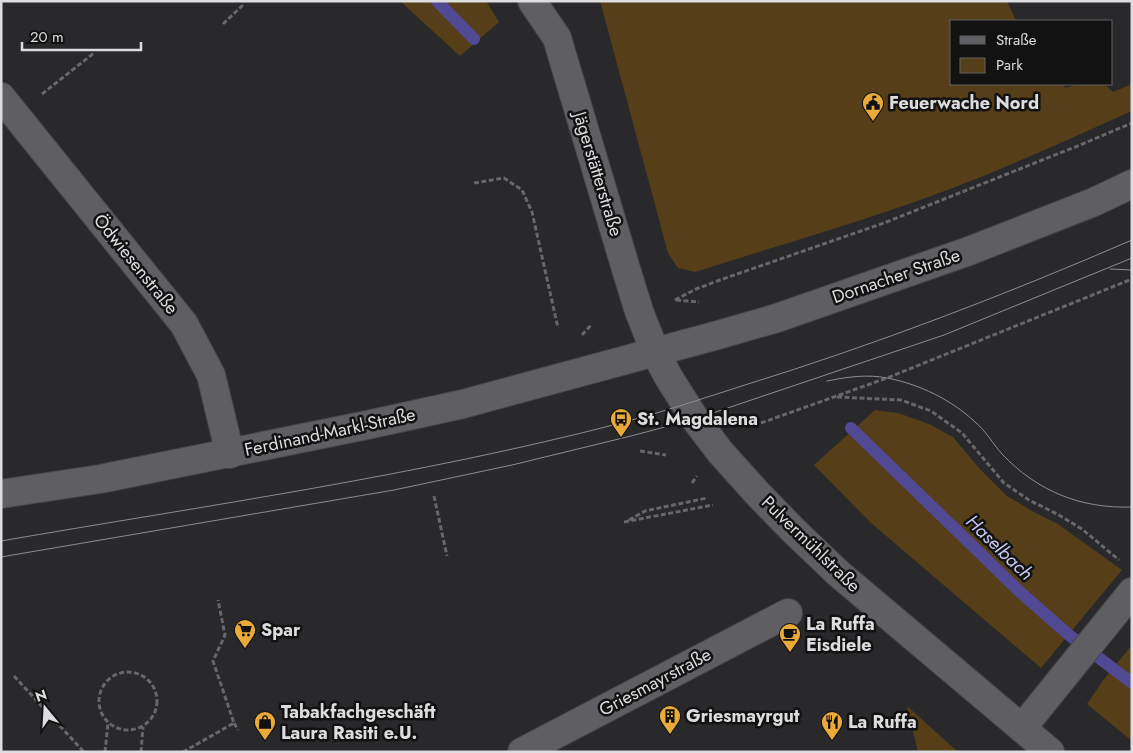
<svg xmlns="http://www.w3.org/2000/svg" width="1133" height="753" font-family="Jost,sans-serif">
<rect width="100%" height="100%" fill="#29292c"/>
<g fill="#553e18">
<path d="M400 1H486L499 22 460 56Z"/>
<path d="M600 1H1007L1016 21H952V84H1064L1065 88 1079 84H1104L1113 92 1132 84V111C1074 137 1017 163 958 186 872 219 783 244 695 272L678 268 668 253Z"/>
<path d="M875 410 898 413 929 424 953 437 979 468 1007 496 1034 512 1058 524 1122 570 1041 668 871 523 814 465Z"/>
<path d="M1132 645V741L1087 704 1104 679Z"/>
<path d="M907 706 958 752H918Z"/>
</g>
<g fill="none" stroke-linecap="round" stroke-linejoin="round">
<g stroke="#524994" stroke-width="12">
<path d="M437 1 474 39"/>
<path d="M851 428 1020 592 1069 635 1132 683"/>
</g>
<g stroke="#464649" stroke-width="30">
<g id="minor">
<path d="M532 1 557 38 626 269 639 311 655 352 669 378 695 419 721 453 757 493 794 531 838 573 1050 752"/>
<path d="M1 97 184 324 211 375 230 454"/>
<path d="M1 494 100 479 367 425 463 404 718 335 777 318 969 251 1094 202 1132 184"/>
<path d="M1022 728 1132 592"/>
<path d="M522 752 788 613"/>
</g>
</g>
<g stroke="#67676a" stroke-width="3" stroke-dasharray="5 2.5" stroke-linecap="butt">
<path d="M223 24 242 6 243 1"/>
<path d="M42 94 94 53"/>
<path d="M474 183 504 178 522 190 532 212 558 328"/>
<path d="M675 300 696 289 720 280 884 223 1080 145 1132 123"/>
<path d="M676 300 699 302"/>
<path d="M582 335 592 324"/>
<path d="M837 397 901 400 931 411 962 433 1004 483 1029 500 1057 514 1082 529 1119 560"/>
<path d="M761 423 887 378 1132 279"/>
<path d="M640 451 666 455"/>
<path d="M692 483 697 476"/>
<path d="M434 496 447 556"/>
<path d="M629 520 645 511 707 498"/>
<path d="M624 522 713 505"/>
<circle cx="128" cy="701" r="29"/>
<path d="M14 676 84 752"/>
<path d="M234 723 238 730"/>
<path d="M105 752 108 723"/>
<path d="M141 752 143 727"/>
<path d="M183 752 234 723 213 661 225 635 218 600"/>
</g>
<use href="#minor" stroke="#5f5f63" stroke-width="28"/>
<g stroke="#8c8c8f" stroke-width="1">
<path d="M1110 269 1132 270"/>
<path d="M827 381C846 377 868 374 887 378 919 384 952 400 975 422 986 431 993 444 1002 454 1037 491 1081 509 1132 507"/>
<path d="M1 541C209 505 417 476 621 423 663 412 704 398 745 385 877 344 1005 295 1132 240"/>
<path d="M1 557 394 490 512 465 631 436 695 419 944 335 1132 258"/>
</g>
</g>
<defs>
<g id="civic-pin" transform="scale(1.125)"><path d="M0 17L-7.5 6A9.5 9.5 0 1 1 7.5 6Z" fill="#eaaa39" stroke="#121213"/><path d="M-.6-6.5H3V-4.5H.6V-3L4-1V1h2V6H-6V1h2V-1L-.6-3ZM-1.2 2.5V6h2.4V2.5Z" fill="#111"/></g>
<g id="bus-pin" transform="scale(1.125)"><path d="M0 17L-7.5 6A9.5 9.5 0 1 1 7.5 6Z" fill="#eaaa39" stroke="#121213"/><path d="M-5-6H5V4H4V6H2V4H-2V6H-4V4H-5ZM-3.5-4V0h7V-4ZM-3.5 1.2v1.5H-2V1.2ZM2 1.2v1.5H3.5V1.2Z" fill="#111"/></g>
<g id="supermarket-pin" transform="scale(1.125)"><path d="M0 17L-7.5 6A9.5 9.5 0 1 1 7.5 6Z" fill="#eaaa39" stroke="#121213"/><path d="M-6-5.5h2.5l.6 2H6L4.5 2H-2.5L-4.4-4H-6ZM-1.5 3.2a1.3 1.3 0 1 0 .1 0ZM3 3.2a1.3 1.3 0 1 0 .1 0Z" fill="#111"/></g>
<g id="cafe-pin" transform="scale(1.125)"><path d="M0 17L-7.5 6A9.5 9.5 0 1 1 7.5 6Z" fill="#eaaa39" stroke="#121213"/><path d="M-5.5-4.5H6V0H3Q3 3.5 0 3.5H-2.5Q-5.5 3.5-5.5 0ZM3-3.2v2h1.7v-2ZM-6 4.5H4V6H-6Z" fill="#111"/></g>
<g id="building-pin" transform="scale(1.125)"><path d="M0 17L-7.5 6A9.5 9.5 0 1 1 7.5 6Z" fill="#eaaa39" stroke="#121213"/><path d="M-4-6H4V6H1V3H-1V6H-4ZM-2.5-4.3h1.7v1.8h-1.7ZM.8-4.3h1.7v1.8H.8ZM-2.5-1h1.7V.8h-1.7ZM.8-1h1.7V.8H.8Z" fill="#111"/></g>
<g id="shop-pin" transform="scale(1.125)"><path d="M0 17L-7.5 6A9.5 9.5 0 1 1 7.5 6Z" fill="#eaaa39" stroke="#121213"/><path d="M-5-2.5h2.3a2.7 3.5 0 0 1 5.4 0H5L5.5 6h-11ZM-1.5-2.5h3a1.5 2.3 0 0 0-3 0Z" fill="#111"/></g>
<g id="restaurant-pin" transform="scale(1.125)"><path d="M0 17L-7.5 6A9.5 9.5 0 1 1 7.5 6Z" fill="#eaaa39" stroke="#121213"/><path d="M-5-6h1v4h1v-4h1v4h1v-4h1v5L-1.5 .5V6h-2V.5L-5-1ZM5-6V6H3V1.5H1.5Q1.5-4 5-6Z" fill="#111"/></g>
</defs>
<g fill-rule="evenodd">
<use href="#civic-pin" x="873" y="103"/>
<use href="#bus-pin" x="621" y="419"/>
<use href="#supermarket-pin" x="245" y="630"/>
<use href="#cafe-pin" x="790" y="634"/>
<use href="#building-pin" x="670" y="716"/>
<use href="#shop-pin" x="265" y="722"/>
<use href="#restaurant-pin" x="832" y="722"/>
</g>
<g text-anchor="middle" stroke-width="5" stroke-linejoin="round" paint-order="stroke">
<g font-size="18" font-weight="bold" fill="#dddddf" stroke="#121213" text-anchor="start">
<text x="889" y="109">Feuerwache Nord</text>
<text x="637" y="425">St. Magdalena</text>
<text x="806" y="630">La Ruffa<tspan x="806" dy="21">Eisdiele</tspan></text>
<text x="261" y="636">Spar</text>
<text x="281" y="718">Tabakfachgeschäft<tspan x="281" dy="21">Laura Rasiti e.U.</tspan></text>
<text x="686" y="722">Griesmayrgut</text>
<text x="848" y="728">La Ruffa</text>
</g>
<g font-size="18" fill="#dddddf" stroke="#121213">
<text transform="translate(598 174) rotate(73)" y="6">Jägerstätterstraße</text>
<text transform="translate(136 264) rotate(51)" y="6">Ödwiesenstraße</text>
<text transform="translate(896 276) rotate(-19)" y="6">Dornacher Straße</text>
<text transform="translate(330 432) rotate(-12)" y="6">Ferdinand-Markl-Straße</text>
<text transform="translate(811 544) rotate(44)" y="6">Pulvermühlstraße</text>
<text transform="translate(655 682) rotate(-28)" y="6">Griesmayrstraße</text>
</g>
<g font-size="19" font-style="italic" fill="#cac9f4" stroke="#121213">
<text transform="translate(1000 547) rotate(44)" y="7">Haselbach</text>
</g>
</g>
<rect width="1133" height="753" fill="none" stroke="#dddddf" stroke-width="5"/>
<rect x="950" y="20" width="162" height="65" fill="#121213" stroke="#636365"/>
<rect x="960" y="36" width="25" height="8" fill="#5f5f63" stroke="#636365"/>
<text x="996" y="45" font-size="15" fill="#dddddf">Straße</text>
<rect x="960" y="58" width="25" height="15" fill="#553e18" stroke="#636365"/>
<text x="996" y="70" font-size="15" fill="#dddddf">Park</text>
<g transform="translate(45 708) rotate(342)" stroke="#121213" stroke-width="4" paint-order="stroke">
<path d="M0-4L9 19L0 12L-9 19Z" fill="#dddddf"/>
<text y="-8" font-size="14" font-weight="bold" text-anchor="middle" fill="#dddddf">N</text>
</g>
<path d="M22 42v8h119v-8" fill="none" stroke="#dddddf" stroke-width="2.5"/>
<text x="30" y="42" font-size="15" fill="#dddddf" stroke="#121213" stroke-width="4" paint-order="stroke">20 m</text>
</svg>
